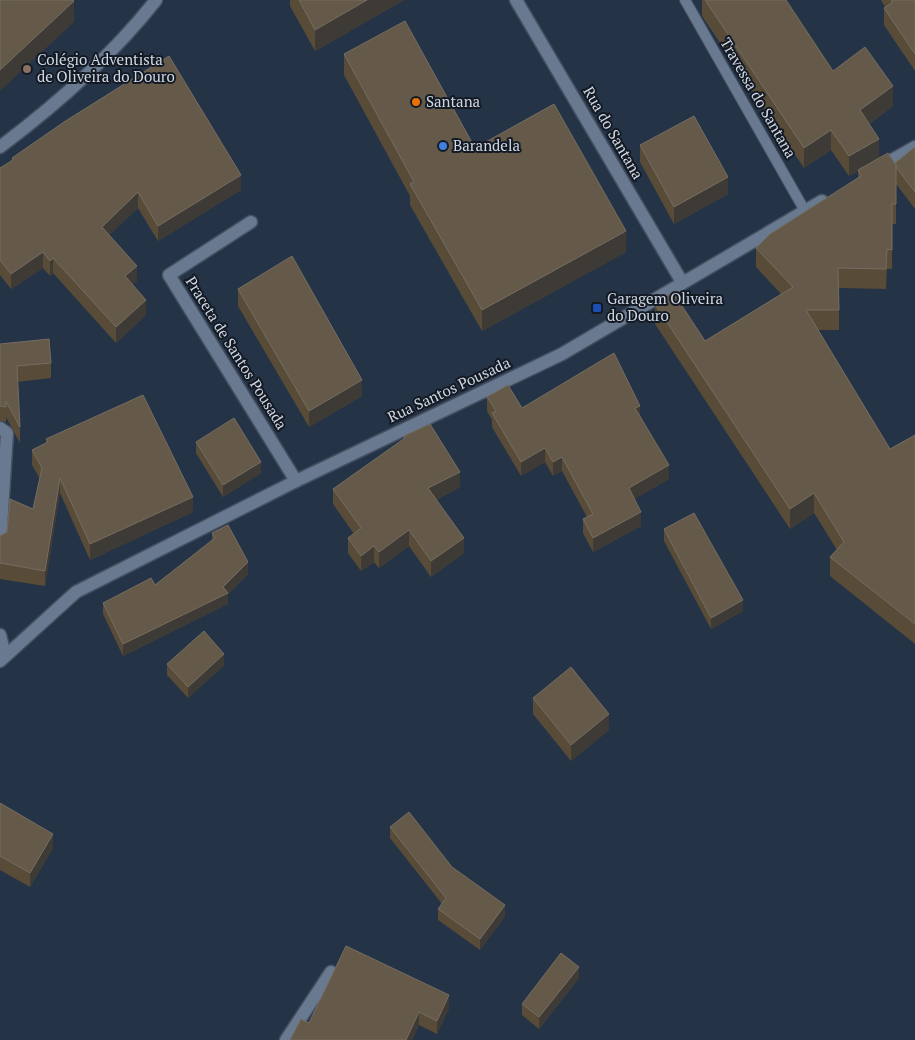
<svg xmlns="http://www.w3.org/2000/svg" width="915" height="1040" font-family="'PT Serif',serif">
<rect width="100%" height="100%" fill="#253347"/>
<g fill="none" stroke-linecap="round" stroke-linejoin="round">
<g stroke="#444f61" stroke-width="12">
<path id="lane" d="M685 0 805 211"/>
</g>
<g stroke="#444f61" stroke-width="15">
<g id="street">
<path d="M516 0 682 282"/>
<path d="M0 147C57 104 112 56 156 0"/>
<path d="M251 222 169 275 296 481"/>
<path d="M0 428 7 433 0 543"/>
<path d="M0 635 5 655"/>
<path d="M286 1040 331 972"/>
</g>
</g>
<g stroke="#444f61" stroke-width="15">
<g id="secondary">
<path d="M878 168 915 147"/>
<path d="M0 661 76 592 296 481 562 354 822 201"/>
</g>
</g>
<use href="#lane" stroke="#697990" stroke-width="10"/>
<use href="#street" stroke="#697990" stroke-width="12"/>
<use href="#secondary" stroke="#697990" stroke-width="12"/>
</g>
<g fill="#584b37">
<path d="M290 0H404L315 51 290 6Z"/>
<path d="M702 0H786L833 71 893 106 869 124 879 158 895 163 915 147V209L896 184V224H892V269H887L886 289 839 288V330H818L890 449 915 435V644L830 576V557L837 550 814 513 790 529 655 324V304L705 341 781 294 756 267V248L858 178V171L849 176 831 150 804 168 702 16Z"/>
<path d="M881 0H915V71L884 25V8L885 7Z"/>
<path d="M344 54 475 148 626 252 482 331 410 205V196L344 75Z"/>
<path d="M640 145 728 194 674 224 640 162Z"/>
<path d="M12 158 241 190 158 241 138 208 109 235 137 281 132 285 146 315 116 343 53 273 50 276 43 268 11 289 0 275V168L12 160Z"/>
<path d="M238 289 362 396 309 427 238 306Z"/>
<path d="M0 344 51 363V378L17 382 20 427V443L6 417V422L0 421Z"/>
<path d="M487 397 522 408 640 416 669 479 634 499 641 526 593 552 583 533V519L587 517 562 471 553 476 545 462 521 476 492 427V420L487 411Z"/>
<path d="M404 436 460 487 436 500 464 553 431 577 409 546 379 568 374 562 361 571 348 553V538L354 534 333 504V489L404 439Z"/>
<path d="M46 439 193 512 90 560 60 493 45 586 0 579V536L7 532 33 509 40 479 32 465V450L46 443Z"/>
<path d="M196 442 261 473 223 497 196 453Z"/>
<path d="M664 529 743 611 711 629 664 541Z"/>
<path d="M212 533 248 574 228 594V604L123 656 103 614V603L155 585 212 540Z"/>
<path d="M167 664 224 665 188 698 167 675Z"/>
<path d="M533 698 609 730 571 761 533 714Z"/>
<path d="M0 803 53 848 30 887 0 870Z"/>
<path d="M390 827 505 916 480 950 438 920V909L442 904 390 838Z"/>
<path d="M579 978 539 1029 522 1015V1004Z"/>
<path d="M449 1008 437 1034 419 1025 412 1040H290L309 1023Z"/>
</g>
<g fill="#3e3b36">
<path d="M367 0H404L315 51V30Z"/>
<path d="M74 1V22L0 91V70Z"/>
<path d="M893 86V106L860 130V110Z"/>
<path d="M831 130V150L804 168V148Z"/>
<path d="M879 139V159L849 176V156Z"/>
<path d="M241 175V190L158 241V226Z"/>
<path d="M728 177V194L674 224V207Z"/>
<path d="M138 192V208L102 242V227Z"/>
<path d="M626 231V252L482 331V310Z"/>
<path d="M43 252V268L11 289V274Z"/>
<path d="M53 258V273L50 276V261Z"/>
<path d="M137 266V281L125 292V276Z"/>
<path d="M146 300V315L116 343V327Z"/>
<path d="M362 380V396L309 427V411Z"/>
<path d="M640 406V419L635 408Z"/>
<path d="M545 448V462L521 476V462Z"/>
<path d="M562 457V471L553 476V462Z"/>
<path d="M261 462V473L223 497V485Z"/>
<path d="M669 465V479L629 502V488Z"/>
<path d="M460 472V487L428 504V488Z"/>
<path d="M60 478V493L45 586V571Z"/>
<path d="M814 493V513L790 529V509Z"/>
<path d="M193 497V512L90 560V544Z"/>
<path d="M641 512V526L593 552V538Z"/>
<path d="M409 530V546L379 568V552Z"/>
<path d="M464 538V553L431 577V561Z"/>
<path d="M374 546V562L361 571V556Z"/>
<path d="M248 562V574L228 594V604L123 656V644L223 587Z"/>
<path d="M743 600V611L711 629V618Z"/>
<path d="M224 654V665L188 698V687Z"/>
<path d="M609 714V730L571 761V745Z"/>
<path d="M53 834V848L30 887V873Z"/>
<path d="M505 905V916L480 950V939Z"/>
<path d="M579 967V978L539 1029V1017Z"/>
<path d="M449 995V1008L437 1034V1021Z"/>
<path d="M419 1012V1025L412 1040H406Z"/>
</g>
<g fill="#655a4a" stroke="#756d62">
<path d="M0 0H73L74 1 0 70Z"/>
<path d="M299 0H367L315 30Z"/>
<path d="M705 0H786L833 71 865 47 893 86 860 110 879 139 849 156 831 130 804 148Z"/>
<path d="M891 0H915V54L884 8 893 2Z"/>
<path d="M405 21 475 148 554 104 626 231 482 310 410 184 414 182 344 54Z"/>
<path d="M169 56 241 175 158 226 138 192 102 227 137 266 125 276 146 300 116 327 53 258 50 261 43 252 11 274 0 260V168L13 160 12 158 64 122Z"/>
<path d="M694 116 728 177 674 207 640 145Z"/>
<path d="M915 147V192L896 167 895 163Z"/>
<path d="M888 153 896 165V204H892V250L887 249 886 269 838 268 839 310H806L890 449 915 435V624L830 557 844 542 814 493 790 509 655 304 673 292 705 341 793 287 756 248 770 234 861 176 858 170Z"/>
<path d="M292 256 362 380 309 411 238 289Z"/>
<path d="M49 339 51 363 17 366 20 427 6 401V407L0 406V344Z"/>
<path d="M614 353 640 406 635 408 669 465 629 488 641 512 593 538 583 519 593 514 562 457 553 462 545 448 521 462 492 413 496 411 487 397 508 385 522 408Z"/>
<path d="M143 395 193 497 90 544 60 478 45 571 0 563V536L7 532 10 499 33 509 42 468 32 450 48 442 46 439Z"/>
<path d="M234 418 261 462 223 485 196 442Z"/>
<path d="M430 424 460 472 428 488 464 538 431 561 409 530 379 552 374 546 361 556 348 538 361 528 333 489 405 438 404 436Z"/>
<path d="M694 513 743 600 711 618 664 529Z"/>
<path d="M228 525 248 562 223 587 228 593 123 644 103 603 151 578 155 585 215 538 212 533Z"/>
<path d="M204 631 224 654 188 687 167 664Z"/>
<path d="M571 667 609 714 571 745 533 698Z"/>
<path d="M0 803 53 834 30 873 0 856Z"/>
<path d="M409 812 452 867 505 905 480 939 438 909 446 898 390 827Z"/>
<path d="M346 946 449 995 437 1021 419 1012 406 1040H290L301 1019 309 1023Z"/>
<path d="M561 953 579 967 539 1017 522 1004Z"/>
</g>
<circle fill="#8d6e63" stroke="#141a23" stroke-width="2" cx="27" cy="69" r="5"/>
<circle fill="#e8710a" stroke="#141a23" stroke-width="2" cx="416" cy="102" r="5"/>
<circle fill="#3f7fe0" stroke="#141a23" stroke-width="2" cx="443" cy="146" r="5"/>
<rect fill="#1a4fb4" stroke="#141a23" stroke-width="2" x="592" y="303" width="10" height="10" rx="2.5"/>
<g text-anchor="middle" stroke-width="4" stroke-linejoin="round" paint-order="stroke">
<g font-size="15" fill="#cfd7e5" stroke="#141a23" text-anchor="start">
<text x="37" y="65">Colégio Adventista<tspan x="37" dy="17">de Oliveira do Douro</tspan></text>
<text x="426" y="107">Santana</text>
<text x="453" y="151">Barandela</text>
<text x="607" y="304">Garagem Oliveira<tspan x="607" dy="17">do Douro</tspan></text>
</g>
<g font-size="15" fill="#cfd7e5" stroke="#141a23">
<text transform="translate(758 98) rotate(60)" y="5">Travessa do Santana</text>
<text transform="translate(613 133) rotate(60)" y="5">Rua do Santana</text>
<text transform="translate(236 353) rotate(58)" y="5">Praceta de Santos Pousada</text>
<text transform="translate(449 390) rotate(-25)" y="5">Rua Santos Pousada</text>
</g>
</g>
</svg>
